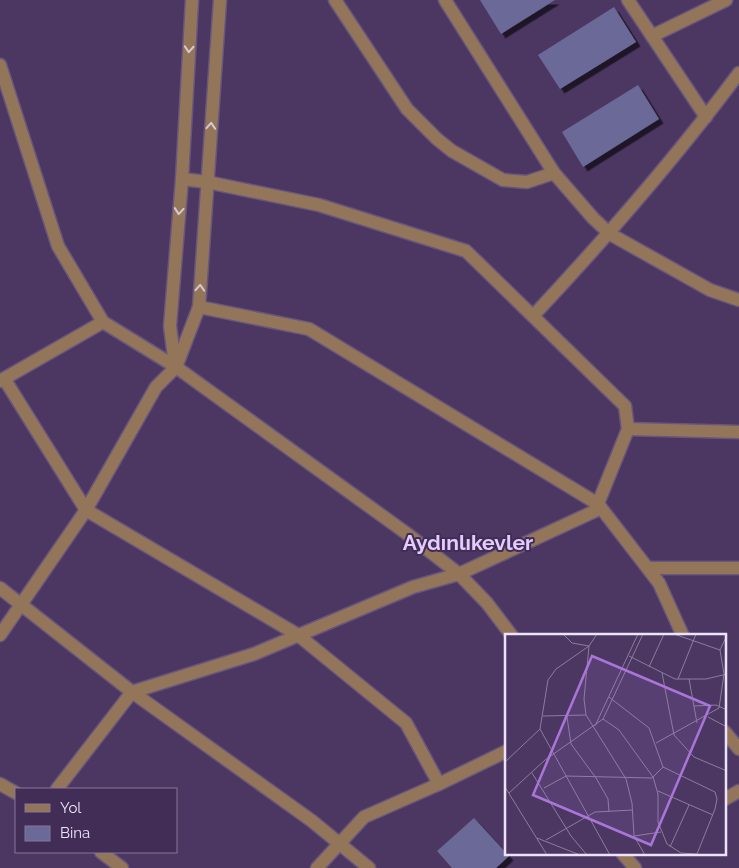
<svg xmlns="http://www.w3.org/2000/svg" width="739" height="868" font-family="Raleway,sans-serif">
<defs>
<filter id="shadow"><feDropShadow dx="4.5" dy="4.5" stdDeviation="0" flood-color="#0009"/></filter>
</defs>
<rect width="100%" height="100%" fill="#4b3761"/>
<g fill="#6b6998" filter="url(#shadow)">
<path d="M480 0H555L501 34Z"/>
<path d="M614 7 636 42 560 89 538 55Z"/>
<path d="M638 85 659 119 583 167 562 132Z"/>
<path d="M474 818 509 856 496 868H452L437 851Z"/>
</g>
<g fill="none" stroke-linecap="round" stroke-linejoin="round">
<g stroke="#68567d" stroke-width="15">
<g id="minor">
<path d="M335 0 407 109 437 139 452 151 503 180 527 182 554 173"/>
<path d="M445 0 554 173 593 218 610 234 710 290 739 300"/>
<path d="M628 0 706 117"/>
<path d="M652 36 726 0"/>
<path d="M0 65 58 246 103 322 176 367 406 533 459 574 487 603 512 636"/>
<path d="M199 307 309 329 598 504 659 583 683 636"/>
<path d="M533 316C606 238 675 159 739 73"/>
<path d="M175 365 170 326 182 179 192 0"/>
<path d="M5 380 86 510 298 635 406 723 439 784"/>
<path d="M0 381 103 322"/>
<path d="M628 429 739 432"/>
<path d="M648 568H739"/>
<path d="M0 588 132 692 312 821 369 868"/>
<path d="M0 635 86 510 156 387 176 367 199 307 220 0"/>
<path d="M725 732 739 749"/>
<path d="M0 784 16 793"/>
<path d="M57 789 132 692 254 654 413 587 459 574 595 511 628 429 625 406 466 251 319 205 207 182 182 179"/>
<path d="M725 799 739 791"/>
<path d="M101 852 122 868"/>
<path d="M623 854 635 868"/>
<path d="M317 868 364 817 439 784 507 751"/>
</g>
</g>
<use href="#minor" stroke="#93765a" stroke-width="12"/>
</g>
<defs><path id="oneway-chevron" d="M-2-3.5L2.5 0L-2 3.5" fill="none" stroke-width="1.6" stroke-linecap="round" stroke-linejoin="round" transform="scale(1.25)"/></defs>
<g stroke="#d7c8d4">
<use href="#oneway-chevron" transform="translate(189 49) rotate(93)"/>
<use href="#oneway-chevron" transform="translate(211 126) rotate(-86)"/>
<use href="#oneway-chevron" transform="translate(179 211) rotate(95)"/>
<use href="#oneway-chevron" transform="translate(200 288) rotate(-86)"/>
</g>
<g text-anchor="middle" stroke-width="4" stroke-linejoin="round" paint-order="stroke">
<g font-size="21" font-weight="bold" fill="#e3ccfe" stroke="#412d55">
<text x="468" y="550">Aydınlıkevler</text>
</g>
</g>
<g transform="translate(505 634)">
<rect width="221" height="221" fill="#4b3761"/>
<path fill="none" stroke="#8c7c9f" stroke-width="1" d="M58 0 67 9 84 12M92 0 84 12 79 65 81 81 121 145 127 169 129 202 140 221M169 0 215 16M124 22 170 45H201L222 40M144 33 159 0M157 39 169 101 189 123 222 137M173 45 191 0M184 45 192 89M189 72 211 71 222 76M38 82 81 81M62 83 66 110 91 144 103 165 104 178M203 83 222 93M98 85 114 96 148 143 153 160V188L162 210 176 219 192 220M90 92 133 0M35 95 105 221M151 109 214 74 219 40 215 16 222 1M0 128 35 95 43 46 51 35 84 12M158 133 210 158 212 165 210 175 192 220M27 139 66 202 82 221M0 153 42 221M39 154 61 142 147 144 158 133 144 94 104 63M153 157 208 181M4 159 40 126 98 85 138 0M129 202 156 198M32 204 75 221M41 206 90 178 128 176M165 213 184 171"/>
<path fill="#a975d8" fill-opacity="0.15" stroke="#a975d8" stroke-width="2.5" d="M87 22 205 72 146 211 28 161Z"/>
<rect width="221" height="221" fill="none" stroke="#eee3fd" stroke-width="2.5"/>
</g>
<rect x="15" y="788" width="162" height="65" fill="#412d55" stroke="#867698"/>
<rect x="25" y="804" width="25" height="8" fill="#93765a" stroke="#867698"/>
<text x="60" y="813" font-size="15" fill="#eee3fd">Yol</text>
<rect x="25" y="826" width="25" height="15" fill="#6b6998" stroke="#867698"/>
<text x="60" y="838" font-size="15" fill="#eee3fd">Bina</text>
</svg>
